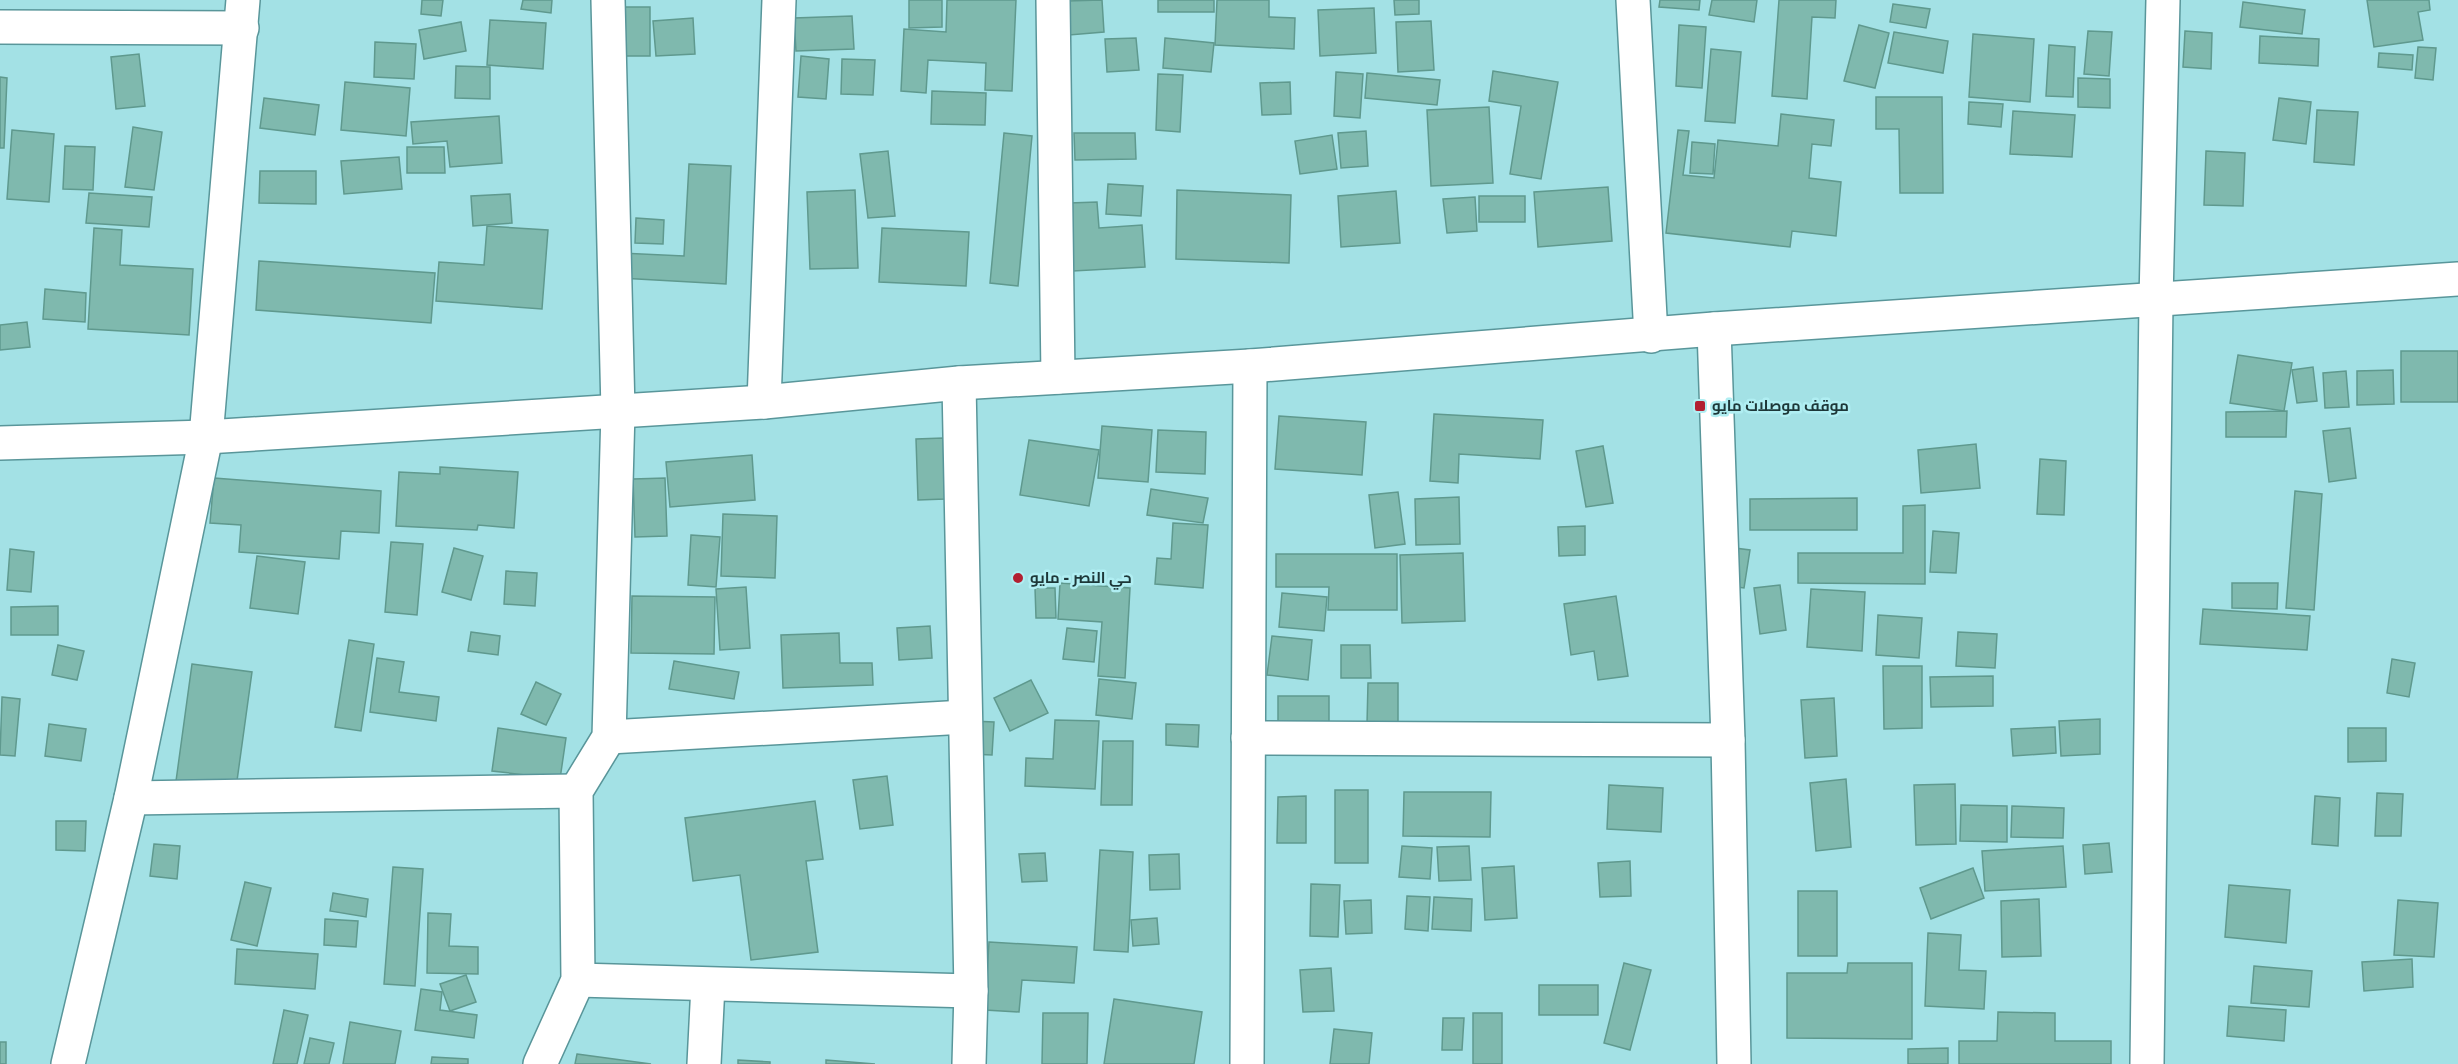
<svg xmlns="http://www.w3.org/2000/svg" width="2458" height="1064" font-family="'IBM Plex Sans',Cairo,sans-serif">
<rect width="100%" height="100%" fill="#a3e1e5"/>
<g fill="#7fb9ae" stroke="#5f998e" stroke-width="1.5">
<path d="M422 0H443L441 16 421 14Z"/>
<path d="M523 0H552L551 13 521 9Z"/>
<path d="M909 0H942V27L909 28Z"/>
<path d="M947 0H1016L1012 91 985 90 986 63 928 60 926 93 901 91 904 29 946 32Z"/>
<path d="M1102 0 1104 32 1069 35 1066 1Z"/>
<rect x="1158" y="0" width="56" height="12"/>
<path d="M1217 0H1269V17L1295 18 1294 49 1215 45Z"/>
<path d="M1394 0H1419V14L1395 15Z"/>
<path d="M1660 0H1700L1699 10 1659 7Z"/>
<path d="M1712 0H1757L1754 22 1709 15Z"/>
<path d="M1779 0H1836L1835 18 1812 17 1807 99 1772 96Z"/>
<path d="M2367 0H2429L2430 10 2418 12 2423 40 2374 47Z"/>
<path d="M2243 2 2305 10 2302 34 2240 27Z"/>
<path d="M1893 4 1930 9 1926 28 1890 22Z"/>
<path d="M621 7H650V56H622Z"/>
<path d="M1374 8 1376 53 1320 56 1318 10Z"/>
<path d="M852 16 854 49 796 51 794 18Z"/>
<path d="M693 18 695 54 656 56 653 21Z"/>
<path d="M490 20 546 23 543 69 487 65Z"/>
<path d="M1431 21 1434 70 1398 72 1396 22Z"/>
<path d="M461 22 466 51 424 59 419 30Z"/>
<path d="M1679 25 1706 27 1702 88 1676 86Z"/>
<path d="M1859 25 1889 33 1875 88 1844 81Z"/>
<path d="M2088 31 2112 32 2109 76 2084 74Z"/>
<path d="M2185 31 2212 33 2211 69 2183 67Z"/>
<path d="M1894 32 1948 41 1943 73 1888 63Z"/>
<path d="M1973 34 2034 39 2030 102 1969 97Z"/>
<path d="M2260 36 2319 39 2318 66 2259 63Z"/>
<path d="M1136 38 1139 70 1107 72 1105 39Z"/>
<path d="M1165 38 1214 43 1211 72 1163 68Z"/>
<path d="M375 42 416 44 414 79 374 77Z"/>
<path d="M2049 45 2075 47 2073 97 2046 96Z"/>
<path d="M2418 47 2436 48 2433 80 2415 78Z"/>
<path d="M1711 49 1741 52 1735 123 1705 121Z"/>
<path d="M2379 53 2413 55 2412 70 2378 67Z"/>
<path d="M139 54 145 106 116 109 111 57Z"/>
<path d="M801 56 829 59 826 99 798 97Z"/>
<path d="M842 59 875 60 873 95 841 94Z"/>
<path d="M456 66 490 67V99L455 98Z"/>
<path d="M1493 71 1558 82 1541 179 1510 174 1521 106 1489 101Z"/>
<path d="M1336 72 1363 74 1360 118 1334 116Z"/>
<path d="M1367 73 1440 80 1437 105 1365 98Z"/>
<path d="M1158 74 1183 75 1180 132 1156 130Z"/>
<path d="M0 77 7 78 4 148H0Z"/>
<path d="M2078 78 2110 79V108L2078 107Z"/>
<path d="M345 82 410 88 406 136 341 130Z"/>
<path d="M1290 82 1291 114 1262 115 1260 83Z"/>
<path d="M932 91 986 93 985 125 931 124Z"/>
<path d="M1876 97H1942L1943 193H1900L1899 129H1876Z"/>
<path d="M264 98 319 105 315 135 260 128Z"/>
<path d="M2279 98 2311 102 2306 144 2273 140Z"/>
<path d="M1969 102 2003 104 2001 127 1968 124Z"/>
<path d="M1489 107 1493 183 1431 186 1427 110Z"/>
<path d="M2317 110 2358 112 2354 165 2314 162Z"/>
<path d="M2013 111 2075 115 2072 157 2010 154Z"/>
<path d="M1781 114 1834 120 1831 146 1812 144 1809 178 1841 182 1836 236 1792 231 1790 247 1666 233 1678 130 1689 131 1683 175 1714 178 1718 140 1778 146Z"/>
<path d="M499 116 502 163 450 167 447 141 413 144 411 122Z"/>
<path d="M133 127 162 132 154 190 125 187Z"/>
<path d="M12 130 54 134 49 202 7 199Z"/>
<path d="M1366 131 1368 166 1341 168 1338 133Z"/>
<path d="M1004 133 1032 136 1018 286 990 283Z"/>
<path d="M1074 133H1135L1136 159 1075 160Z"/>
<path d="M1332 135 1337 169 1300 174 1295 141Z"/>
<path d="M1692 142 1715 144 1713 174 1690 173Z"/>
<path d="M65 146 95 147 93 190 63 189Z"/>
<path d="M407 147H444L445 173H407Z"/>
<path d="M888 151 895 216 868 218 860 154Z"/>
<path d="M2206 151 2245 153 2243 206 2204 205Z"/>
<path d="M399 157 402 189 344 194 341 161Z"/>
<path d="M689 164 731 166 726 284 620 278 621 253 684 256Z"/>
<path d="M260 171H316V204L259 203Z"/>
<path d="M1108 184 1143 186 1141 216 1106 214Z"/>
<path d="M1608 187 1612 241 1538 247 1534 192Z"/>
<path d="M855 190 858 268 810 269 807 192Z"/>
<path d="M1177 190 1291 195 1289 263 1176 259Z"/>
<path d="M1396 191 1400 243 1341 247 1338 196Z"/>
<path d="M89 193 152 197 149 227 86 223Z"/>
<path d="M510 194 512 223 473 226 471 196Z"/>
<rect x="1479" y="196" width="46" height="26"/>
<path d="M1475 197 1477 231 1447 233 1443 199Z"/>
<path d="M1097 202 1099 228 1142 225 1145 267 1073 271 1069 203Z"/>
<path d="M636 218 664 220 663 244 635 243Z"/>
<path d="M487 226 548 230 542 309 436 301 439 262 484 265Z"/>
<path d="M94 228 122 230 120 265 193 269 189 335 88 329Z"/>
<path d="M882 228 969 232 966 286 879 282Z"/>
<path d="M259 261 435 273 431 323 256 310Z"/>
<path d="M45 289 86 293 85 322 43 319Z"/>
<path d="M27 322 30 347 0 350V325Z"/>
<rect x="2401" y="351" width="57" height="51"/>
<path d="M2238 355 2292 363 2284 411 2230 403Z"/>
<path d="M2313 367 2317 401 2297 403 2292 370Z"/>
<path d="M2393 370 2394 404 2357 405V371Z"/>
<path d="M2346 371 2349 407 2325 408 2323 373Z"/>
<path d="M2287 411 2286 437H2226V412Z"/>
<path d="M1434 414 1543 420 1540 459 1459 454 1458 483 1430 481Z"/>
<path d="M1279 416 1366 422 1362 475 1275 469Z"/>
<path d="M1102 426 1152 430 1148 482 1098 478Z"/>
<path d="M2350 428 2356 478 2329 482 2323 431Z"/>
<path d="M1158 430 1206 432 1205 474 1156 472Z"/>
<path d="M943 438 945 499 918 500 916 439Z"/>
<path d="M1029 440 1099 450 1089 506 1020 495Z"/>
<path d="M1976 444 1980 488 1921 493 1918 450Z"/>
<path d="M1603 446 1613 503 1586 507 1576 451Z"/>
<path d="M752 455 755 500 670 507 666 462Z"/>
<path d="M2040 459 2066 461 2064 515 2037 514Z"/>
<path d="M440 467 518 472 514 528 478 525 477 530 396 526 399 472 440 474Z"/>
<path d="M214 478 381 491 379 533 341 531 339 559 239 552 241 525 210 523Z"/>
<path d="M665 478 667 536 635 537 633 479Z"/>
<path d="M1151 489 1208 498 1203 523 1147 515Z"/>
<path d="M2295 491 2322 494 2314 610 2286 608Z"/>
<path d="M1398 492 1405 544 1375 548 1369 495Z"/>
<path d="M1459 497 1460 544 1416 545 1415 499Z"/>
<path d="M1857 498V530H1750V499Z"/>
<path d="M1925 505V584L1798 583V553H1903V506Z"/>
<path d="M723 514 777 516 775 578 721 576Z"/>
<path d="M1173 523 1208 525 1203 588 1155 584 1157 558 1171 559Z"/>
<path d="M1585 526V555L1559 556 1558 527Z"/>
<path d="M1933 531 1959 533 1956 573 1930 572Z"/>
<path d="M691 535 720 537 716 587 688 585Z"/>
<path d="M391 542 423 544 417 615 385 612Z"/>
<path d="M1719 546 1750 550 1744 588 1714 584Z"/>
<path d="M454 548 483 556 471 600 442 592Z"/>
<path d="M10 549 34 552 31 592 7 590Z"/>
<path d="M1463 553 1465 621 1402 623 1400 555Z"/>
<path d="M1276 554H1397V610H1328L1329 587H1276Z"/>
<path d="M257 556 305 562 298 614 250 608Z"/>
<path d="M506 571 537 573 535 606 504 604Z"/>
<path d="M1060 583 1130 588 1125 678 1098 676 1102 622 1058 619Z"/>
<path d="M2232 583H2278L2277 609 2232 608Z"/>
<path d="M1780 585 1786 630 1760 634 1754 588Z"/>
<path d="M746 587 750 648 720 650 716 589Z"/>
<path d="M1035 588H1055L1056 618H1036Z"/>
<path d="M1811 589 1865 592 1862 651 1807 647Z"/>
<path d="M1282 593 1327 597 1324 631 1279 627Z"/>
<path d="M632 596 715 597 714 654 631 653Z"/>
<path d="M1616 596 1628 676 1598 680 1594 651 1571 655 1564 604Z"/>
<path d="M58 606V635H11V607Z"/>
<path d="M2203 609 2310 616 2307 650 2200 644Z"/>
<path d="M1878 615 1922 618 1919 658 1876 655Z"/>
<path d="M930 626 932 658 899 660 897 628Z"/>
<path d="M1067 628 1097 631 1094 662 1063 659Z"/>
<path d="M471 632 500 636 498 655 468 651Z"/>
<path d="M1958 632 1997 634 1995 668 1956 666Z"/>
<path d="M839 633 840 663H872L873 685 783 688 781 635Z"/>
<path d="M1272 636 1312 640 1308 680 1267 675Z"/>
<path d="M349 640 374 644 361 731 335 727Z"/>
<path d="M58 645 84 651 77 680 52 675Z"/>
<path d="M1341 645H1370L1371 678H1341Z"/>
<path d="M377 658 404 662 399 692 439 697 436 721 370 712Z"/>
<path d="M2392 659 2415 663 2409 697 2387 693Z"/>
<path d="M674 661 739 672 734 699 669 689Z"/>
<path d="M192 664 252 672 236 788 176 781Z"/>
<path d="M1883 666H1922V728L1884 729Z"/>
<path d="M1993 676V706L1931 707 1930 677Z"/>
<path d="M1099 679 1136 683 1132 719 1096 715Z"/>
<path d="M1031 680 1048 713 1010 731 994 698Z"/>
<path d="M536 682 561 694 546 725 521 714Z"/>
<path d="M1368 683H1398V724H1367Z"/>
<rect x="1278" y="696" width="51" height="29"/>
<path d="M2 697 20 699 15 756 0 755Z"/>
<path d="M1834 698 1837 756 1805 758 1801 700Z"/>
<path d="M2100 719V754L2061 756 2059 721Z"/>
<path d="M1055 720 1099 721 1095 789 1025 786 1026 758 1053 759Z"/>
<path d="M971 721 994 722 992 755 970 754Z"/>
<path d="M49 724 86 729 81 761 45 756Z"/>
<path d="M1166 724 1199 725 1198 747 1166 745Z"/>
<path d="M2055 727 2056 753 2013 756 2011 729Z"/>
<path d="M498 728 566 738 560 779 492 771Z"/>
<path d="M2348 728H2386V761L2348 762Z"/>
<path d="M1103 741H1133L1132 805H1101Z"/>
<path d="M887 776 893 825 860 829 853 780Z"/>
<path d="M1846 779 1851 847 1816 851 1810 783Z"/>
<path d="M1955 784 1956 844 1916 845 1914 785Z"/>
<path d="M1609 785 1663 788 1661 832 1607 829Z"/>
<rect x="1335" y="790" width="33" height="73"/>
<path d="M1404 792H1491L1490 837 1403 836Z"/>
<path d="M2377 793 2403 794 2401 836H2375Z"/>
<path d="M1306 796V843H1277L1278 797Z"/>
<path d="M2315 796 2340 798 2338 846 2312 844Z"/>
<path d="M815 801 823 859 806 861 818 952 751 960 740 875 693 881 685 818Z"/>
<path d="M1961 805 2007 806V842L1960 841Z"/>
<path d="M2012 806 2064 808 2063 838 2011 837Z"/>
<path d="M56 821H86L85 851 56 850Z"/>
<path d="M2109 843 2112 872 2085 874 2083 845Z"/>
<path d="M154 844 180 846 177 879 150 876Z"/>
<path d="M1402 846 1432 848 1430 879 1399 877Z"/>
<path d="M1469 846 1471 880 1439 881 1437 847Z"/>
<path d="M2063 846 2066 887 1985 891 1982 851Z"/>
<path d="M1100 850 1133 852 1128 952 1094 950Z"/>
<path d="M1045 853 1047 881 1022 882 1019 854Z"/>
<path d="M1179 854 1180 889 1150 890 1149 855Z"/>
<path d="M1630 861 1631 896 1600 897 1598 863Z"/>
<path d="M1514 866 1517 918 1485 920 1482 868Z"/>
<path d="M393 867 423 869 415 986 384 984Z"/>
<path d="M1973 868 1984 898 1931 919 1920 888Z"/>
<path d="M245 882 271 888 257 946 231 940Z"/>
<path d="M1311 884 1340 885 1338 937 1310 936Z"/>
<path d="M2229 885 2290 890 2286 943 2225 937Z"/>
<rect x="1798" y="891" width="39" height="65"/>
<path d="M333 893 368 899 366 917 330 911Z"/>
<path d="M1407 896 1430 897 1428 931 1405 929Z"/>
<path d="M1434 897 1472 899 1471 931 1432 929Z"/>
<path d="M2039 899 2041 956 2002 957 2001 901Z"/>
<path d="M1371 900 1372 933 1346 934 1344 901Z"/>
<path d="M2398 900 2438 903 2434 957 2394 955Z"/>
<path d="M428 913 451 914 449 946 478 947V974L427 973Z"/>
<path d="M1157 918 1159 944 1133 946 1131 920Z"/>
<path d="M325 919 358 921 356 947 324 945Z"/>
<path d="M1928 933 1961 935 1959 970 1986 971 1984 1009 1925 1006Z"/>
<path d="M989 942 1077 947 1074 983 1022 980 1019 1012 985 1010Z"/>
<path d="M237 949 318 954 315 989 235 984Z"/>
<path d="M2412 959 2413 987 2364 991 2362 962Z"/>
<path d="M1624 963 1651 970 1630 1050 1604 1043Z"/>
<path d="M1848 963H1912V1039L1787 1038V973H1847Z"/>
<path d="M2254 966 2312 971 2309 1007 2251 1003Z"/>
<path d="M1331 968 1334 1011 1303 1012 1300 970Z"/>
<path d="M466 975 476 1002 450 1011 440 984Z"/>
<rect x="1539" y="985" width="59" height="30"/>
<path d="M421 989 442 992 440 1010 477 1015 474 1038 415 1030Z"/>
<path d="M1114 999 1202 1012 1194 1064H1104Z"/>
<path d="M2229 1006 2286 1010 2284 1041 2227 1036Z"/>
<path d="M284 1010 308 1015 297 1064H273Z"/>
<path d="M1998 1012 2055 1013V1041H2111V1064H1959V1041H1997Z"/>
<path d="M1043 1013H1088L1087 1064H1042Z"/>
<rect x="1473" y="1013" width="29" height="51"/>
<path d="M1443 1018H1464L1462 1050H1442Z"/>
<path d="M350 1022 401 1031 395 1064H343Z"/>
<path d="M1334 1029 1372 1033 1369 1064H1330Z"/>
<path d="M310 1038 334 1043 329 1064H304Z"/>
<rect x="0" y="1042" width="6" height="22"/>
<path d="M1948 1048V1064H1908V1049Z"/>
<path d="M577 1054 651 1064H575Z"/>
<path d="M432 1057 468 1059V1064H431Z"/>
<path d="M738 1060 770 1062V1064H738Z"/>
<path d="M826 1060 875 1064H826Z"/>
</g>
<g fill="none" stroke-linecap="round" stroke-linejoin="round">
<g stroke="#59969a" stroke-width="36">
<g id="street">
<path d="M1053 0 1058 377"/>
<path d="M1633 0 1651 336"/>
<path d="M0 27 242 28"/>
<path d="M1714 329 1728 740 1734 1064"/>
<path d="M959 383 971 991 969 1064"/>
<path d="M764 402 779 0"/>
<path d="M609 737 965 717"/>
<path d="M1248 738 1728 740"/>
<path d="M131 798 576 791"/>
<path d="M578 980 971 991"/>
<path d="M68 1064 131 798 206 437 243 0"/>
<path d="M540 1064 578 980 576 791 609 737 618 411 608 0"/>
<path d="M704 1064 708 985"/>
<path d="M1247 1064 1250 366"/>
<path d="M2147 1064 2156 300 2163 0"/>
</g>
</g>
<g stroke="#59969a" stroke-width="36">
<path id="secondary" d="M0 443 206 437 764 402 959 383 1250 366 1714 329 2458 279"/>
</g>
<use href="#street" stroke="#fff" stroke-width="33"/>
<use href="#secondary" stroke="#fff" stroke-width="33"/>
</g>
<g fill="#b21f31" stroke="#b0eef2" stroke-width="2">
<rect x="1694" y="400" width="12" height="12" rx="3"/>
<circle cx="1018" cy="578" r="6"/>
</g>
<g text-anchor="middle" stroke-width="5" stroke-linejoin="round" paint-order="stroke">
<g font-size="15" font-weight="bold" fill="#1d3738" stroke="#b0eef2" text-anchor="start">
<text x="1712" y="411">موقف موصلات مايو</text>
<text x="1030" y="583">حي النصر - مايو</text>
</g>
</g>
</svg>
